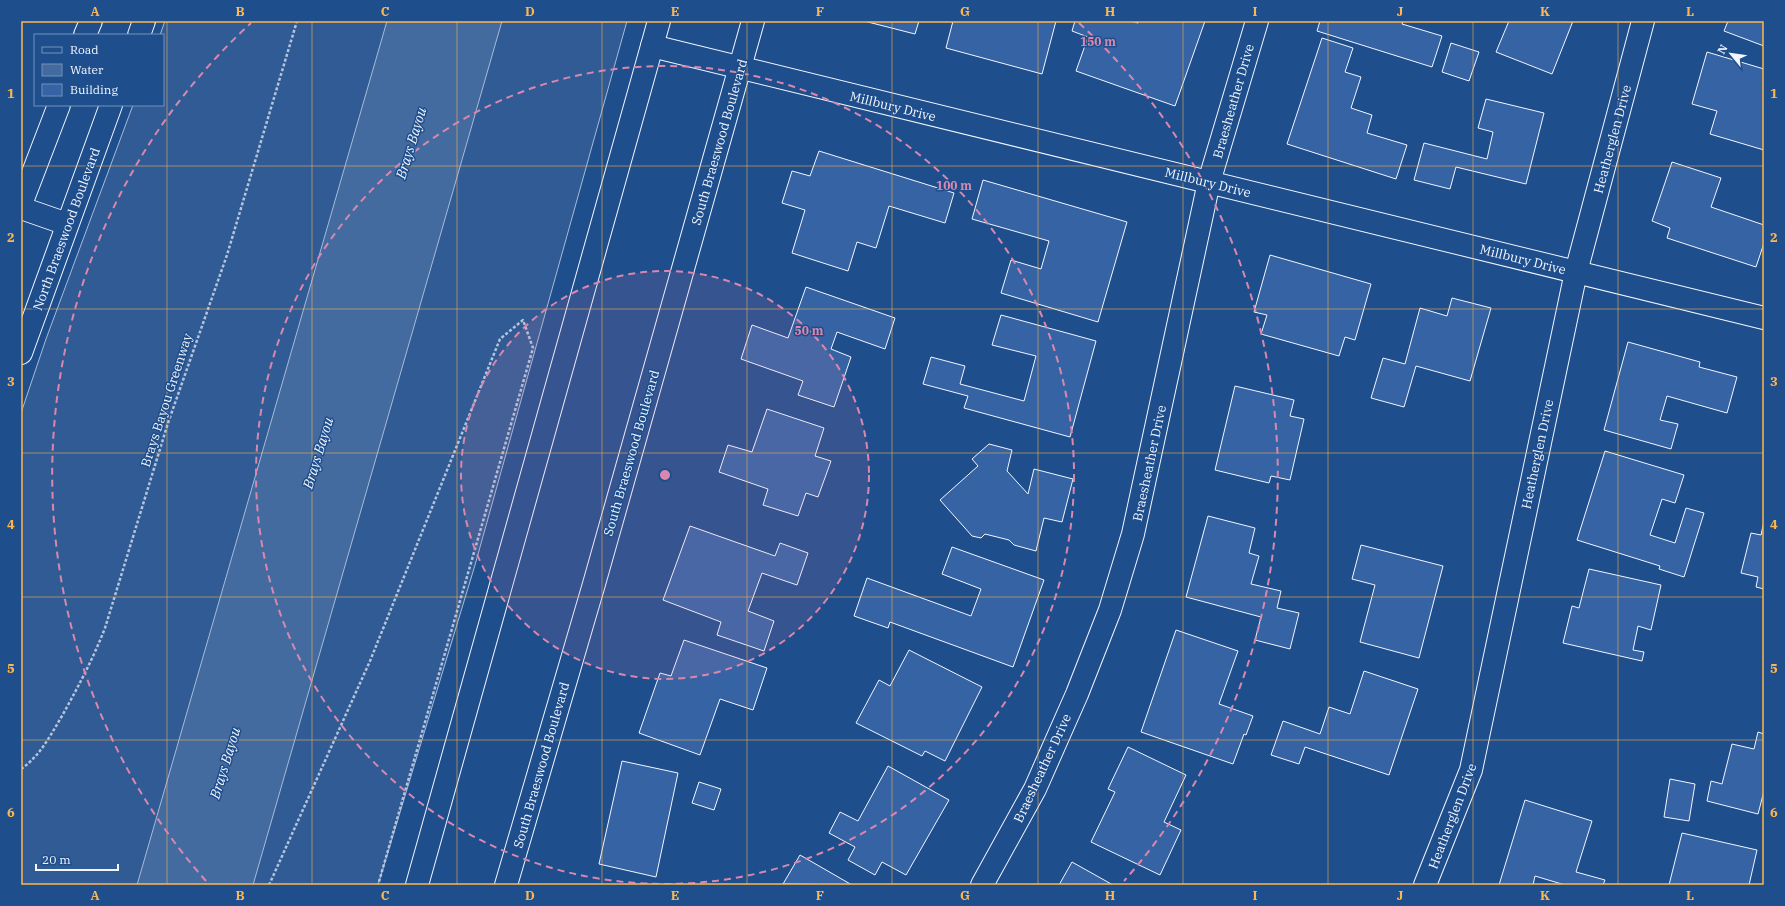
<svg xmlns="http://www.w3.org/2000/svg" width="1785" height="906" font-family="'IBM Plex Serif',serif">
<rect width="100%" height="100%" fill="#1f4e8c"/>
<path fill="#305b95" stroke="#a8bbd7" d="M165 21H627L475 565 378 885H21V413L46 339 133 105H163V35H160Z"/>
<path fill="#446ba0" stroke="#a8bbd7" d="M387 21H502L253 885H137Z"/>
<g fill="#3563a3" stroke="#f2f6ff">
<path d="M864 21H919L915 34Z"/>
<path d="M953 21H1056L1042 74 946 48Z"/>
<path d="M1075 21H1131L1138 23V21H1205L1175 106 1076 71 1088 37 1072 31Z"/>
<path d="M1320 21H1403L1402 24 1442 36 1432 67 1317 31Z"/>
<path d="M1509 21H1573L1552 74 1496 52Z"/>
<path d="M1728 21H1764V46L1724 31Z"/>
<path d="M1322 38 1353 48 1345 72 1361 77 1351 108 1372 115 1367 133 1407 145 1396 179 1287 144Z"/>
<path d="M1451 43 1479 52 1469 81 1442 72Z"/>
<path d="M1707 52 1764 69V150L1710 134 1717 111 1692 104Z"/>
<path d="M1486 99 1544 113 1526 184 1456 167 1450 189 1414 180 1424 143 1487 159 1493 132 1478 128Z"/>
<path d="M819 151 954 193 945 223 889 206 876 248 857 242 848 271 792 253 805 210 782 203 792 171 810 176Z"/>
<path d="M1672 162 1721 178 1711 207 1764 225V243L1756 267 1667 238 1670 228 1652 221Z"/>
<path d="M983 180 1127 222 1098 322 1001 293 1011 260 1041 269 1049 241 972 219Z"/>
<path d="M1270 255 1371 284 1355 340 1345 337 1339 356 1261 334 1267 315 1254 312Z"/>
<path d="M806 287 895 318 885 349 837 332 831 349 851 357 834 407 798 395 803 381 741 359 752 325 788 338Z"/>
<path d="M1452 298 1491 308 1470 381 1416 366 1404 407 1371 398 1383 358 1405 364 1420 308 1447 316Z"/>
<path d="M1001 315 1096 341 1070 437 964 408 968 396 923 384 931 357 965 366 960 384 1024 401 1036 356 992 345Z"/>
<path d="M1628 342 1700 362 1699 367 1737 377 1727 413 1667 396 1660 420 1678 424 1671 449 1604 430Z"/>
<path d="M1235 386 1294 400 1290 416 1304 419 1290 480 1271 476 1269 483 1215 470Z"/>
<path d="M767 409 824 428 815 456 831 461 818 497 806 493 798 516 763 505 768 489 719 472 728 445 752 452Z"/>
<path d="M989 444 1012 450 1007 471 1028 494 1034 469 1073 479 1062 522 1044 518 1036 551 1014 545 1009 540 985 534 981 538 972 536 940 500 978 466 972 459Z"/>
<path d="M1605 451 1684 475 1675 503 1662 499 1650 535 1675 543 1686 508 1704 513 1684 577 1659 569 1660 566 1577 540Z"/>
<path d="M1208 516 1255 528 1249 553 1259 556 1251 584 1281 591 1277 608 1299 613 1290 649 1255 640 1261 617 1186 597Z"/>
<path d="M1764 521V589L1756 587 1758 577 1741 573 1751 533 1761 535Z"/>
<path d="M690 526 775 556 780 543 808 553 797 585 762 573 748 611 774 621 764 651 717 635 721 622 663 600Z"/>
<path d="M1361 545 1443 566 1419 658 1360 642 1375 585 1352 579Z"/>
<path d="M952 547 1044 580 1013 667 890 622 888 628 854 616 867 578 971 616 981 589 942 574Z"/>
<path d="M1589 569 1661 585 1651 630 1638 626 1633 650 1644 652 1642 661 1563 643 1572 606 1579 608Z"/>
<path d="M1176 630 1238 651 1219 704 1253 716 1246 735 1244 734 1233 764 1141 732Z"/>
<path d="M684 640 767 668 753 710 720 699 700 755 639 733 660 673 671 676Z"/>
<path d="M909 650 982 687 945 761 925 751 922 756 856 723 879 680 890 686Z"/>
<path d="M1364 671 1418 689 1389 775 1305 747 1299 764 1271 755 1283 721 1320 734 1329 707 1350 714Z"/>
<path d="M1758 732 1764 734V791L1758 814 1707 801 1711 781 1722 784 1732 744 1754 749Z"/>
<path d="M1128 747 1186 775 1164 822 1181 830 1160 875 1091 842 1115 792 1108 789Z"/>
<path d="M622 761 678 773 656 877 599 864Z"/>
<path d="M888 766 949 800 906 875 882 862 875 875 848 860 855 847 829 833 840 812 858 821Z"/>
<path d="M1670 779 1695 784 1689 821 1664 817Z"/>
<path d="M699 782 721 789 714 810 692 803Z"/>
<path d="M1525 800 1592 821 1576 872 1605 880 1603 885H1565L1535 876 1533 885H1499Z"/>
<path d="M1682 833 1757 850 1749 885H1669Z"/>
<path d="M800 855 852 885 783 884Z"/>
<path d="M1072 862 1113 885H1059Z"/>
</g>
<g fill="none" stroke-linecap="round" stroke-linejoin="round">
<g stroke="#f2f6ff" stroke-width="24">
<g id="minor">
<path d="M652 46 1764 318"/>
<path d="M982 885 1035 789 1077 694 1110 610 1133 534 1209 182 1257 21"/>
<path d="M1425 885 1471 770 1576 272 1643 21"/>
</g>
</g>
<g stroke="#f2f6ff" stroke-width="24">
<g id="major">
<path d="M85 35 91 21"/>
<path d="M139 35 144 21"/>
<path d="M21 204 59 105"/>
<path d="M21 208 67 224"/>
<path d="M21 353 111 105"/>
<path d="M417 885 659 21"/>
<path d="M506 885 594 584 753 21"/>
</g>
</g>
<g stroke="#b3c4dc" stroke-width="2.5" stroke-dasharray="3 2" stroke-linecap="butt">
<path d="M21 769C40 756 50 736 62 716 78 687 93 659 105 628L168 423 227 255 297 21"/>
<path d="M269 885 370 661 500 339 523 320 533 348 378 885"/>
</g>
<use href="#minor" stroke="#1f4e8c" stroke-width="22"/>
<use href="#major" stroke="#1f4e8c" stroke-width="22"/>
</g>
<path fill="none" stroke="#ffb74d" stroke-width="1" stroke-opacity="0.55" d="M167 21V885M312 21V885M457 21V885M602 21V885M747 21V885M892 21V885M1038 21V885M1183 21V885M1328 21V885M1473 21V885M1618 21V885M21 166H1764M21 309H1764M21 453H1764M21 597H1764M21 740H1764"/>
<circle cx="665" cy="475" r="204" fill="#da87ad" fill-opacity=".12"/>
<g fill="none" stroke="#da87ad" stroke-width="2" stroke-dasharray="7 5">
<circle cx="665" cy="475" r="204"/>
<circle cx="665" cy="475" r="409"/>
<path d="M206 881A613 613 0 0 1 251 23M1079 23A613 613 0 0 1 1124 881"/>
</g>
<g text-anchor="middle" stroke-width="3" stroke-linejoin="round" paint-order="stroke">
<g font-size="13" fill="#f2f6ff" stroke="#1f4e8c">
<text transform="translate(1233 101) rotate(-74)" y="5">Braesheather Drive</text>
<text transform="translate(893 106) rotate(14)" y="5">Millbury Drive</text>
<text transform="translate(1612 139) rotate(-75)" y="5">Heatherglen Drive</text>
<text transform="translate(719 142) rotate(-74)" y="5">South Braeswood Boulevard</text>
<text transform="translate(1208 182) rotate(14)" y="5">Millbury Drive</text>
<text transform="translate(66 229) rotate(-70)" y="5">North Braeswood Boulevard</text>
<text transform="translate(1523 259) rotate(14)" y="5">Millbury Drive</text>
<text transform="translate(166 400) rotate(-72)" y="5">Brays Bayou Greenway</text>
<text transform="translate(631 453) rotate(-74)" y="5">South Braeswood Boulevard</text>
<text transform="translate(1537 454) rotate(-78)" y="5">Heatherglen Drive</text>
<text transform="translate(1149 463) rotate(-78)" y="5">Braesheather Drive</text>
<text transform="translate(541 765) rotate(-74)" y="5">South Braeswood Boulevard</text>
<text transform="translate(1042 768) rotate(-65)" y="5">Braesheather Drive</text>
<text transform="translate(1452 816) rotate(-69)" y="5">Heatherglen Drive</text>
</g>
<g font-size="14" font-style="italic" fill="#f2f6ff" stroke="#1f4e8c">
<text transform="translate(411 143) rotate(-73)" y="5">Brays Bayou</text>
<text transform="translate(318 453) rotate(-73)" y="5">Brays Bayou</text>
<text transform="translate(225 763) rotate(-73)" y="5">Brays Bayou</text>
</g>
</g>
<circle cx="665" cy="475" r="6" fill="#da87ad" stroke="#1f4e8c" stroke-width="2"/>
<g font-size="12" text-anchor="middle" font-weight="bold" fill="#da87ad" stroke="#1f4e8c" stroke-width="3" stroke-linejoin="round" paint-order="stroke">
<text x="1098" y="46">150 m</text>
<text x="954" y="190">100 m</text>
<text x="809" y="335">50 m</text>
</g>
<rect width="1785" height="906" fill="none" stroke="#1f4e8c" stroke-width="44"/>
<rect x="34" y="34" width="130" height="72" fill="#1f4e8c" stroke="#7391ba"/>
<rect x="42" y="47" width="20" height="6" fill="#1f4e8c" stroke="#7391ba"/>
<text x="70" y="54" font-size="12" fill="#f2f6ff">Road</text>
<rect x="42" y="64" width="20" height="12" fill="#446ba0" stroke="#7391ba"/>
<text x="70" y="74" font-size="12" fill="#f2f6ff">Water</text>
<rect x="42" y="84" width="20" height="12" fill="#3563a3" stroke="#7391ba"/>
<text x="70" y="94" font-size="12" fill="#f2f6ff">Building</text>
<g transform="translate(1731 54) rotate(299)" stroke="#1f4e8c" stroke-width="3" paint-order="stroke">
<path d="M0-3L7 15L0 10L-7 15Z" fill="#f2f6ff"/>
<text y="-6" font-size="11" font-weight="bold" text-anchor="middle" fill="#f2f6ff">N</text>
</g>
<path d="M36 864v6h82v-6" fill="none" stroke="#f2f6ff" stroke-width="2"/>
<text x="42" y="864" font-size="12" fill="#f2f6ff" stroke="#1f4e8c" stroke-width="3" paint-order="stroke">20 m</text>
<rect x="22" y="22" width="1741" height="862" fill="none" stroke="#ffb74d" stroke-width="1.5"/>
<g font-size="13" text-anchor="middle" font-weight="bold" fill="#ffb74d">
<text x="95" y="16">A</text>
<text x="240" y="16">B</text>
<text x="385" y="16">C</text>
<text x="530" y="16">D</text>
<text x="675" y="16">E</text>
<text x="820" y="16">F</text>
<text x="965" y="16">G</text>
<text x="1110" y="16">H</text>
<text x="1255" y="16">I</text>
<text x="1400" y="16">J</text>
<text x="1545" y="16">K</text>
<text x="1690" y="16">L</text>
<text x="11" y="98">1</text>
<text x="1774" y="98">1</text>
<text x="11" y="242">2</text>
<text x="1774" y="242">2</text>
<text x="11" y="386">3</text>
<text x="1774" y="386">3</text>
<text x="11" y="529">4</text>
<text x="1774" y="529">4</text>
<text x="11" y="673">5</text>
<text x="1774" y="673">5</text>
<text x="11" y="817">6</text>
<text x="1774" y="817">6</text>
<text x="95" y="900">A</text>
<text x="240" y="900">B</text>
<text x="385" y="900">C</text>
<text x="530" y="900">D</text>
<text x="675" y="900">E</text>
<text x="820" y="900">F</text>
<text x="965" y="900">G</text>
<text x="1110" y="900">H</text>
<text x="1255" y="900">I</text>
<text x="1400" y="900">J</text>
<text x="1545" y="900">K</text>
<text x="1690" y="900">L</text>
</g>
</svg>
